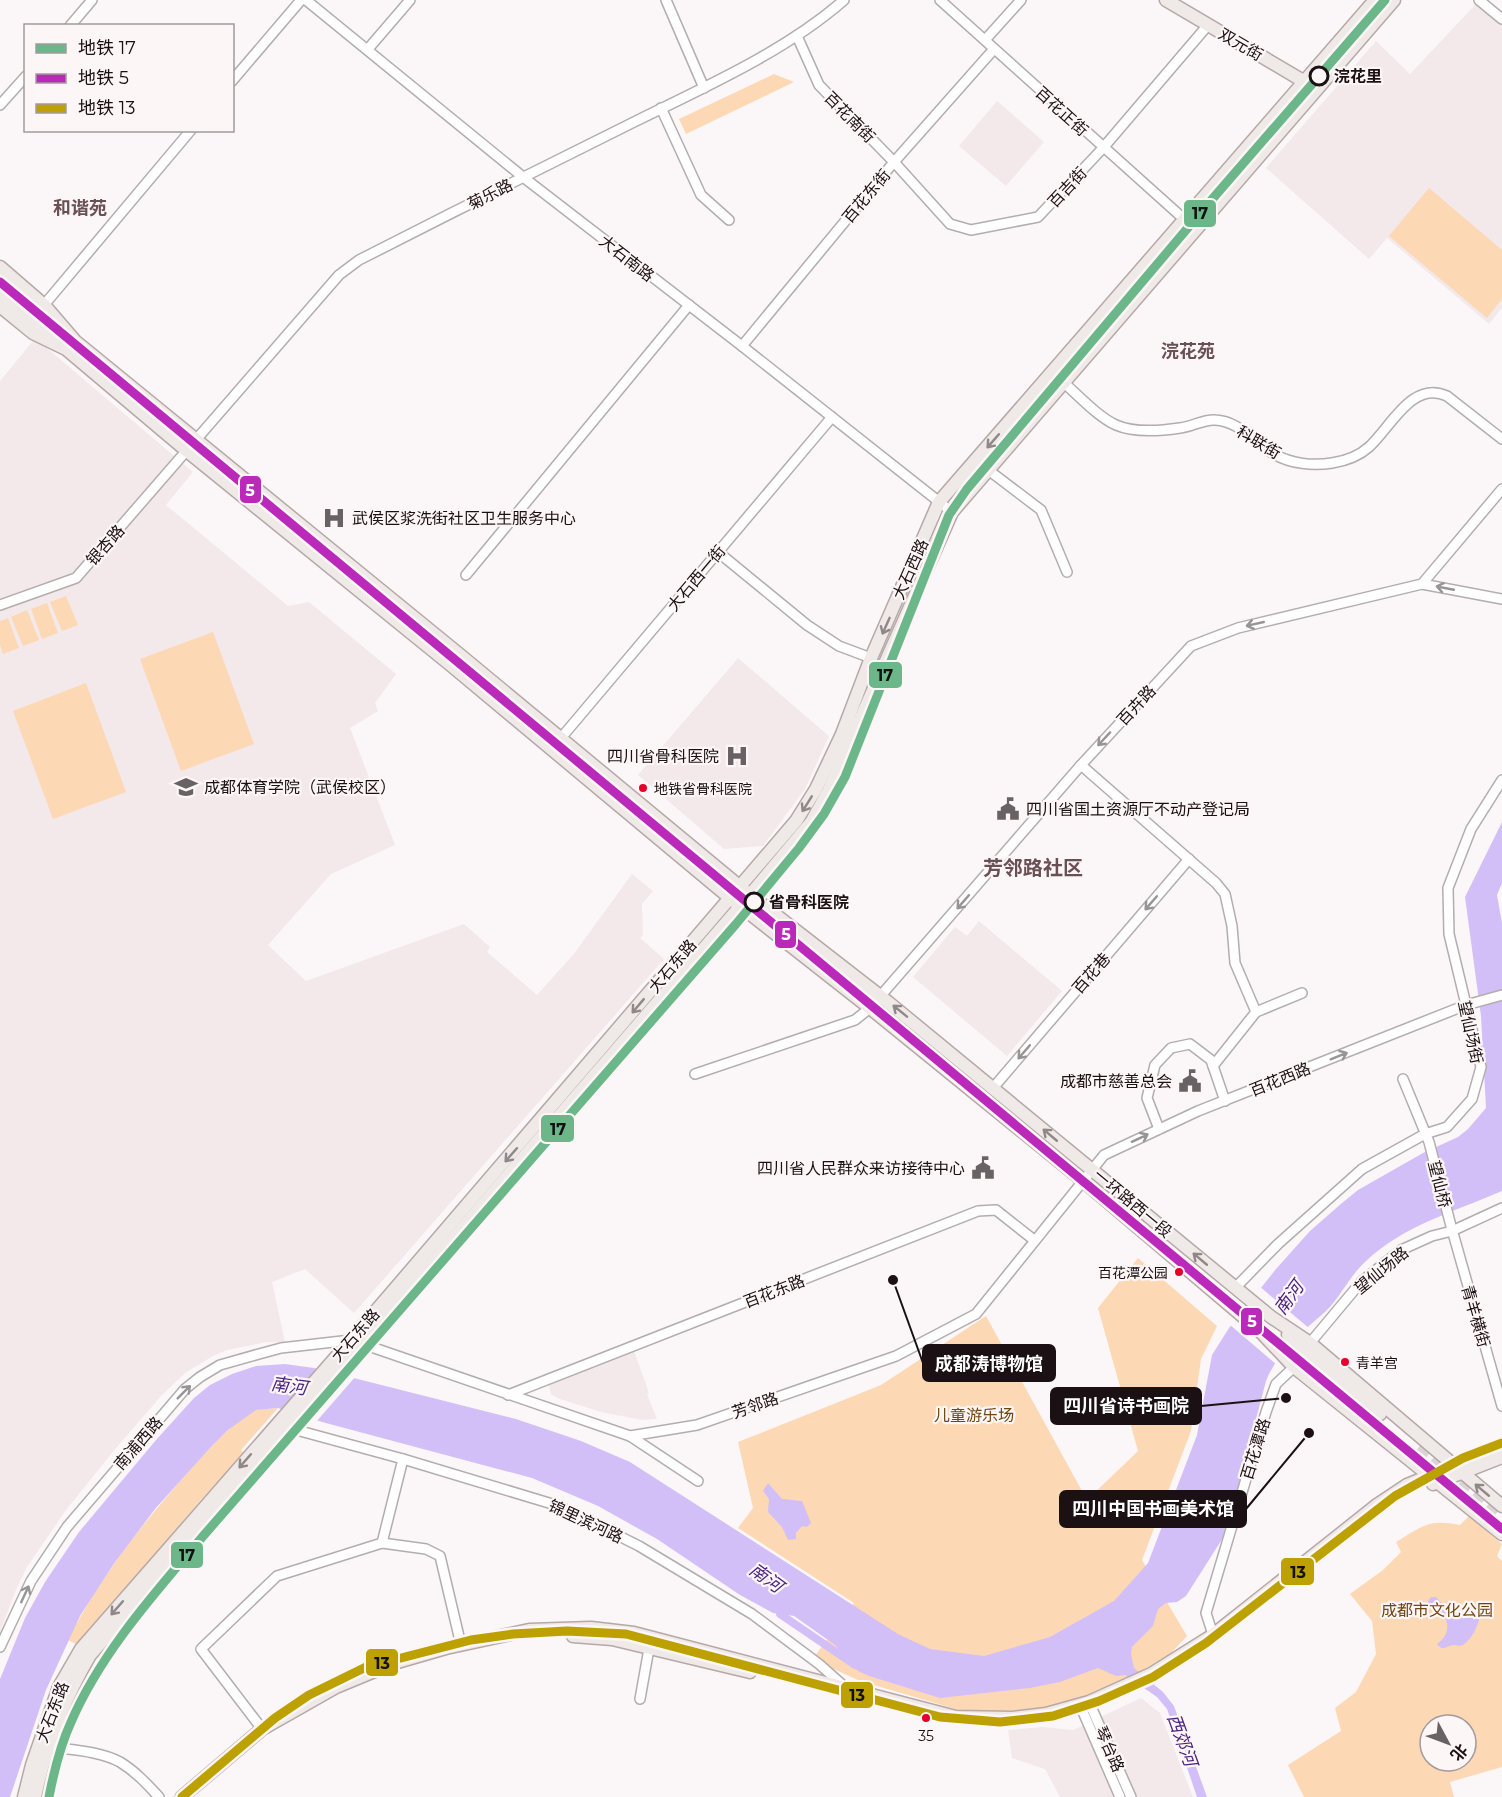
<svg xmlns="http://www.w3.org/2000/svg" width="1502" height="1797" font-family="Montserrat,'Noto Sans SC',sans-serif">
<rect width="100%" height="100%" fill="#fbf7f8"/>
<g fill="#f3e8ea">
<path d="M1476 4 1502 26V308L1489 324 1387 238 1369 259 1266 168 1376 41 1410 74Z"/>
<path d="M997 101 1044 142 1006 186 959 146Z"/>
<path d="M33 341 48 349 193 472 166 505 288 606 309 602 396 674 375 703 378 711 350 728 395 845 331 874 268 945 306 981 464 924 490 947 487 952 537 995 573 955 632 874 653 891 642 904 643 935 640 938 664 959 354 1313 305 1269 272 1282 285 1342H267L227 1350 213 1356 185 1373 162 1395 116 1448 66 1510 27 1567 15 1592 0 1632V381Z"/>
<path d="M738 658 829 736 805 789 763 846 724 849 638 775Z"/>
<path d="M979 921 1062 991 1007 1056 913 977 955 927 967 936Z"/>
<path d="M634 1351 649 1393 647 1394 657 1419 642 1420 601 1412 560 1399 551 1394 549 1385Z"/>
<path d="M1141 1698 1160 1713 1193 1797H1060L1045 1769 1012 1758 1008 1730 1043 1727 1073 1730Z"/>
</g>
<g fill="#fdd8b4" fill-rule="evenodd">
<path d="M774 74 794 82 686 134 679 119Z"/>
<path d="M1429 188 1502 250V299L1487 318 1389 236Z"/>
<path d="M66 596 78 625 62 631 50 602Z"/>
<path d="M47 603 58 633 42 639 31 609Z"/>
<path d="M27 610 39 640 23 646 11 617Z"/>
<path d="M8 618 19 648 3 654 0 645V621Z"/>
<path d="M213 632 254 744 181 771 140 659Z"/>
<path d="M86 683 126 792 53 819 13 711Z"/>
<path d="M1138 1258 1217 1326 1201 1359 1191 1431 1142 1560 1187 1636 1170 1654 1100 1695 1042 1711 966 1712 860 1681 825 1665 814 1657 854 1603 738 1528 753 1508 738 1442 881 1385 986 1316 1087 1500 1138 1451 1098 1308Z"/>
<path d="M278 1408 241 1450 244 1453 200 1501 78 1645 68 1640C101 1574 148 1517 197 1462 210 1448 239 1416 256 1410 262 1408 272 1409 278 1408Z"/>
<path d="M1469 1516 1502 1544 1497 1556 1502 1561V1767L1450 1782 1454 1797H1304L1288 1765 1341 1731 1335 1708 1356 1692 1376 1654 1372 1621 1350 1594 1383 1570 1401 1552 1396 1542C1423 1526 1428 1519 1460 1525ZM1430 1725H1466V1761H1430Z"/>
</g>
<g fill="#d3bff7">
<path d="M1502 822V883L1497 895 1502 923V1191C1454 1212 1404 1225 1365 1262 1349 1277 1340 1298 1325 1312 1302 1332 1277 1353 1266 1381L1226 1533 1186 1596 1177 1602 1166 1603 1158 1609 1153 1626 1132 1647 1131 1654 1134 1668 1163 1692 1174 1706 1207 1797H1197L1167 1709 1157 1697 1125 1675 1116 1676 1098 1668 1060 1682 1030 1688 940 1698 869 1676 858 1671 851 1664 835 1645 794 1616 773 1613 740 1595 657 1539 598 1506 532 1478 322 1422 278 1408 256 1410 228 1430 210 1448 155 1509 113 1565 80 1616 46 1690 10 1797H0V1679L25 1618 45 1582 79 1532 156 1440 194 1398 210 1385 232 1374 256 1366 285 1364 314 1368 516 1419 581 1441 630 1462 898 1634 930 1649 984 1656 1050 1637 1114 1601 1148 1563 1197 1435 1212 1355 1229 1328 1276 1269 1310 1231 1342 1203 1358 1190 1423 1153 1458 1137 1468 1129 1486 1108 1481 1016 1465 897Z"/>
<path d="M768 1483 782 1499 802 1501 811 1523 807 1527 802 1526 796 1533V1539L788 1540 782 1527 768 1512 769 1499 763 1491Z"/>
<path d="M1431 1597H1436C1445 1609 1458 1611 1471 1604L1480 1613C1480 1623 1471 1643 1460 1646 1458 1646 1456 1645 1454 1645 1446 1646 1443 1652 1437 1644 1448 1637 1451 1624 1442 1613 1438 1609 1433 1608 1429 1605L1428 1601Z"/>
</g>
<g fill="#fbf7f8">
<path d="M1259 1286 1310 1329 1277 1365 1229 1324Z"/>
<path d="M318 1367 356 1376 316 1422 280 1411Z"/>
</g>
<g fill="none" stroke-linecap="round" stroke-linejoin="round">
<path stroke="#d3bff7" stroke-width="8" d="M778 1604 780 1614 855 1665"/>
<g stroke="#d9d4d6" stroke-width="12" stroke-dasharray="12 6" stroke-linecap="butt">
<path d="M1419 1447 1502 1515"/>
<path d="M1414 1454 1484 1512"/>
</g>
<g stroke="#b4adae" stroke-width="12">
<g id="minor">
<path d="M306 0 523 177 742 346 952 512"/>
<path d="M666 0 704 88"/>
<path d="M940 0 1185 220"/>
<path d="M1479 0 1502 19"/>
<path d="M70 26 92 0"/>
<path d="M797 36 819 85 894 162 950 224 971 230 1038 217 1103 148 1208 25"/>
<path d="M985 40 1021 0"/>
<path d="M368 49 410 0"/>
<path d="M232 81 301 0"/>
<path d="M0 105 26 76"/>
<path d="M661 108 701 195 729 220"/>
<path d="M44 305 191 130"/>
<path d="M742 346 894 162 994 49"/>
<path d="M1063 382C1078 395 1098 417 1116 425 1134 433 1160 431 1180 428 1191 427 1204 419 1215 420 1240 421 1254 443 1274 454 1291 464 1313 466 1332 463 1345 461 1359 456 1369 447 1391 427 1412 380 1447 396L1502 439"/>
<path d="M987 469 1041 510 1067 572"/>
<path d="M718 552 807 625 839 646 871 658"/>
<path d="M466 575 689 305"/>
<path d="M1422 584 1502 489"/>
<path d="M0 605 76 578 339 275 359 260C451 213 543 167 636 121 705 87 786 51 844 0"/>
<path d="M561 738 832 417"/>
<path d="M1081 765 1216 883 1225 894 1232 926 1235 963 1256 1012 1213 1066"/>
<path d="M1256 1012 1302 993"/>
<path d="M695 1074 855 1020 870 1008 1081 765 1191 646 1238 628 1422 584 1502 599"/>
<path d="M1403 1079 1429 1142 1451 1226 1502 1406"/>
<path d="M993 1088 1189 859"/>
<path d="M1159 1129 1147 1098 1155 1065 1171 1048 1190 1044 1211 1060 1225 1101"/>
<path d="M1235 1288 1278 1244 1362 1169 1425 1134 1447 1127 1472 1099 1481 1067 1449 934 1448 888 1471 829 1502 780"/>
<path d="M1310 1343 1361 1282 1401 1250 1432 1236 1452 1231 1502 1208"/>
<path d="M508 1395 978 1211 996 1210 1034 1240"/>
<path d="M289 1428 403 1459 559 1506 639 1546 752 1614 819 1664 846 1688"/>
<path d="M630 1436 698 1481"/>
<path d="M403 1459 382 1543 426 1549 440 1556 461 1645"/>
<path d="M1214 1638 1206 1613 1266 1412 1276 1384 1294 1367"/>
<path d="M0 1647 31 1581 67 1527 185 1389 200 1377 220 1365 259 1354 281 1348 351 1340 630 1436 697 1425 896 1356 976 1314 1104 1155 1198 1111 1466 1005 1502 995"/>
<path d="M640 1699 650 1643"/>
<path d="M1089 1702 1131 1797"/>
<path d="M1080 1705 1120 1797"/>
<path d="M262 1729 201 1649 277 1576 382 1543"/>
<path d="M50 1747C72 1750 100 1751 120 1762 135 1771 147 1784 159 1797"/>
</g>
</g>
<g stroke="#b6a8a7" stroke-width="15">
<g id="major">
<path d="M1166 0 1310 85"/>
<path d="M0 267 44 305 75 341 460 655 750 895 889 1003 1271 1317 1310 1343 1502 1506"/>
<path d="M0 279 35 308"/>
<path d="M0 293 52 336"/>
<path d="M0 306 33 333 66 349 187 451 452 666 730 898 870 1008 1082 1180 1259 1330 1294 1367 1502 1534"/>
<path d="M1288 1335 1380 1414"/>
<path d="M1279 1345 1348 1400"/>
<path d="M1433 1484 1502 1457"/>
<path d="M573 1636 612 1639 750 1672"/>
<path d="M24 1797 32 1765 59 1687 81 1649 351 1340 796 821 816 789 842 734 871 658 939 502 1375 0"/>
<path d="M35 1797C45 1748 65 1698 90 1655L345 1364 750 895 812 821 828 792 952 512 1394 0"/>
<path d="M182 1797 262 1729 336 1687 394 1663 446 1648 529 1630 591 1628 634 1633 956 1717 1013 1718 1046 1714 1089 1702 1151 1674 1213 1635 1377 1505 1407 1485 1502 1446"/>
</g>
</g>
<use href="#minor" stroke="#fefefe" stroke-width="9"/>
<use href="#major" stroke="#efe9e7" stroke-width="12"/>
<g stroke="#fcf6f7" stroke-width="14">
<path id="metro-1" d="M49 1797C54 1771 60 1746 71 1722 102 1651 155 1593 204 1535L736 924 799 848 824 814 845 777 949 515 967 489 1208 204 1385 0"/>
</g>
<g stroke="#fcf6f7" stroke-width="14">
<path id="metro-2" d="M0 282 1502 1529"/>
</g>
<g stroke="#fcf6f7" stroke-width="14">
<path id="metro-3" d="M182 1797 275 1718 309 1695 366 1667 471 1640 513 1634 567 1631 626 1634 940 1717 1000 1722 1053 1716 1099 1701 1153 1677 1206 1643 1395 1496 1463 1458 1502 1443"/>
</g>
<use href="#metro-1" stroke="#6cb78a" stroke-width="9"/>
<use href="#metro-2" stroke="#bb29bb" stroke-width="9"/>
<use href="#metro-3" stroke="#bca101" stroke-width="9"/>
</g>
<defs><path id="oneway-shaft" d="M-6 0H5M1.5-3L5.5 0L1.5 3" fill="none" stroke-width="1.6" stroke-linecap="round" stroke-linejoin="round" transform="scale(1.5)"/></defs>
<g stroke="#908888">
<use href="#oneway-shaft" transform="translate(993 441) rotate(131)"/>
<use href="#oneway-shaft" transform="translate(886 626) rotate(114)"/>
<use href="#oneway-shaft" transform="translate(807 804) rotate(122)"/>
<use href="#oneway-shaft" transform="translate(638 1006) rotate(130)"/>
<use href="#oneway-shaft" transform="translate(900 1011) rotate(-141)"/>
<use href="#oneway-shaft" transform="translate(1050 1135) rotate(-140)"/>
<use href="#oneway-shaft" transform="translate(511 1155) rotate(131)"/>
<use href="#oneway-shaft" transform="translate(1200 1259) rotate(-140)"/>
<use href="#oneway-shaft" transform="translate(245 1461) rotate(131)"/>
<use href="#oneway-shaft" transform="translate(1482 1490) rotate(-140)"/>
<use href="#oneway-shaft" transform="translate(117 1608) rotate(131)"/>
</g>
<g stroke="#989395">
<use href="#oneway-shaft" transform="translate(1445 588) rotate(-169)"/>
<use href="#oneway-shaft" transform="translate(1255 624) rotate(167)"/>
<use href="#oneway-shaft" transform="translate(1104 739) rotate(133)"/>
<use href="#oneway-shaft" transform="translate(963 902) rotate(131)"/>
<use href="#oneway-shaft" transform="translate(1151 903) rotate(131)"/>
<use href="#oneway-shaft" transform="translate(1024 1052) rotate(131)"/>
<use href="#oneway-shaft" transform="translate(1339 1056) rotate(-22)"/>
<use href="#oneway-shaft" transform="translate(1140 1138) rotate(-25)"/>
<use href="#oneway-shaft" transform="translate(184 1392) rotate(-45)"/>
<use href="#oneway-shaft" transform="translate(25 1594) rotate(-65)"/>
</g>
<defs>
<g id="hospital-bare" transform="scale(1.8)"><path d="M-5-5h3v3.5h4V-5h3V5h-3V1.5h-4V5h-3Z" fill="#696264" stroke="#fcf6f7" stroke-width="2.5" paint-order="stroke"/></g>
<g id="university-bare" transform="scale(1.8)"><path d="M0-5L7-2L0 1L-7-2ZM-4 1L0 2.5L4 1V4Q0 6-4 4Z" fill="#696264" stroke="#fcf6f7" stroke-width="2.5" paint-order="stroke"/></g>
<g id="civic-bare" transform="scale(1.8)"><path d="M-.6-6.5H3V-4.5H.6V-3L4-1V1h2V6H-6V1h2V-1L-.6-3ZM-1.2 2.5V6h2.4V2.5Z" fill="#696264" stroke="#fcf6f7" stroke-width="2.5" paint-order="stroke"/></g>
</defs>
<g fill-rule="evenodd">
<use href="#hospital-bare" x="334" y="518"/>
<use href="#hospital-bare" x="737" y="756"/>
<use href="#university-bare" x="186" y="787"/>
<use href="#civic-bare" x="1008" y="809"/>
<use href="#civic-bare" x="1190" y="1081"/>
<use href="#civic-bare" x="983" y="1168"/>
</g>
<g fill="#fcf6f7" stroke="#1b1114" stroke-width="3">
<circle cx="1319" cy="76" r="9"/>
<circle cx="754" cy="902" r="9"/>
</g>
<g fill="#e4002b" stroke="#fcf6f7" stroke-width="2">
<circle cx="643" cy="788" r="5"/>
<circle cx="1179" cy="1272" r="5"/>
<circle cx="1345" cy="1362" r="5"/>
<circle cx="926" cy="1718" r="5"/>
</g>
<g text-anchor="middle" stroke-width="4.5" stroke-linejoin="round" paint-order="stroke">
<g font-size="14" fill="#1b1114" stroke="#fcf6f7" text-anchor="start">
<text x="654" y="794">地铁省骨科医院</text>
<text x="1168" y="1278" text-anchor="end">百花潭公园</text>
<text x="1356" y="1368">青羊宫</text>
<text x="926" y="1741" text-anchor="middle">35</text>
</g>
<g font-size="16" fill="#1b1114" stroke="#fcf6f7">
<text transform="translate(1241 44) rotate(30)" y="6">双元街</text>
<text transform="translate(1062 111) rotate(42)" y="6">百花正街</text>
<text transform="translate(850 117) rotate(45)" y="6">百花南街</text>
<text transform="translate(1067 187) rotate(-47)" y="6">百吉街</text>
<text transform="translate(490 194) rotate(-27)" y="6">菊乐路</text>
<text transform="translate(866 196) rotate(-50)" y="6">百花东街</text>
<text transform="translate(627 258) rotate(38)" y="6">大石南路</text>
<text transform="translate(1259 442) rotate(31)" y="6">科联街</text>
<text transform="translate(105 545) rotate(-48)" y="6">银杏路</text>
<text transform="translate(910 569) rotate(-66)" y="6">大石西路</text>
<text transform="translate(696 578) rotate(-50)" y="6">大石西一街</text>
<text transform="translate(1136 705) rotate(-47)" y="6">百卉路</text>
<text transform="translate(672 966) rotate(-50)" y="6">大石东路</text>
<text transform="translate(1091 973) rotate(-49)" y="6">百花巷</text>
<text transform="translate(1471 1032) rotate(78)" y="6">望仙场街</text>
<text transform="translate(1280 1079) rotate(-22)" y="6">百花西路</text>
<text transform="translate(1440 1184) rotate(76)" y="6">望仙桥</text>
<text transform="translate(1133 1203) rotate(40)" y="6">一环路西一段</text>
<text transform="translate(1381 1270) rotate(-39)" y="6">望仙场路</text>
<text transform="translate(774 1291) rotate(-21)" y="6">百花东路</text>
<text transform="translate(1476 1316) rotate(74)" y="6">青羊横街</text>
<text transform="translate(355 1335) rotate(-49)" y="6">大石东路</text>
<text transform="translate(755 1405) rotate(-19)" y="6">芳邻路</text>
<text transform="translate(138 1443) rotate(-49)" y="6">南浦西路</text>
<text transform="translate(1255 1449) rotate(-73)" y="6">百花潭路</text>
<text transform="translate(586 1521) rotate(25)" y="6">锦里滨河路</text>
<text transform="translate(52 1712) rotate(-69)" y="6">大石东路</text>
<text transform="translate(1110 1749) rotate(66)" y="6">琴台路</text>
</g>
<g font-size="16" font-weight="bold" fill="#1b1114" stroke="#fcf6f7" text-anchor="start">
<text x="1334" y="82">浣花里</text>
<text x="769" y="908">省骨科医院</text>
</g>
<g font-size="16" fill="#1b1114" stroke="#fcf6f7" text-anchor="start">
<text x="352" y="524">武侯区浆洗街社区卫生服务中心</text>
<text x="719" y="762" text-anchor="end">四川省骨科医院</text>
<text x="204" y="793">成都体育学院（武侯校区）</text>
<text x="1026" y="815">四川省国土资源厅不动产登记局</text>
<text x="1172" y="1087" text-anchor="end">成都市慈善总会</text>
<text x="965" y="1174" text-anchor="end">四川省人民群众来访接待中心</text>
</g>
<g font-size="16" fill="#704611" stroke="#fcf6f7">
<text x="974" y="1421">儿童游乐场</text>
<text x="1437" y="1616">成都市文化公园</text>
</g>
<g font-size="18" font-weight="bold" fill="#695055" stroke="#fcf6f7">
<text x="80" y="214">和谐苑</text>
<text x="1188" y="357">浣花苑</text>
</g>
<g font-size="18" font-style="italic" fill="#4c247e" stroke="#fcf6f7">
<text transform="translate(1289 1298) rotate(-54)" y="6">南河</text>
<text transform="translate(289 1386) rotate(8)" y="6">南河</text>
<text transform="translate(766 1578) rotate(36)" y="6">南河</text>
<text transform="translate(1182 1740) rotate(70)" y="6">西郊河</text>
</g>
<g font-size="20" font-weight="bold" fill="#695055" stroke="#fcf6f7">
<text x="1033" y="875">芳邻路社区</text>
</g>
</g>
<path fill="none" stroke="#1b1114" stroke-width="2" d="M893 1280L923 1363M1286 1398L1201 1406M1309 1433L1246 1509"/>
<g fill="#1b1114" stroke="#fcf6f7" stroke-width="2">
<circle cx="893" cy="1280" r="6"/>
<circle cx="1286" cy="1398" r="6"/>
<circle cx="1309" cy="1433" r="6"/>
</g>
<g fill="#1b1114" stroke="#1b1114" stroke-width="2">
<rect x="923" y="1345" width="132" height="36" rx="6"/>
<rect x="1051" y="1388" width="150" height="36" rx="6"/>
<rect x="1060" y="1491" width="186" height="36" rx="6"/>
</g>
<g font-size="18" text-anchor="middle" font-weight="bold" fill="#fff">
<text x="989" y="1370">成都涛博物馆</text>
<text x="1126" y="1412">四川省诗书画院</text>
<text x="1153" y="1515">四川中国书画美术馆</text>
</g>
<g stroke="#fcf6f7" stroke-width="2">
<rect x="1183" y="199" width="34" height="29" rx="6" fill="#6cb78a"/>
<rect x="239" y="475" width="23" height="29" rx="6" fill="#bb29bb"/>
<rect x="868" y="661" width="35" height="28" rx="6" fill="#6cb78a"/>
<rect x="774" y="920" width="23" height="29" rx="6" fill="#bb29bb"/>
<rect x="540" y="1114" width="35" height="29" rx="6" fill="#6cb78a"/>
<rect x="1240" y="1307" width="23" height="29" rx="6" fill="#bb29bb"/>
<rect x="170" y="1541" width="34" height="28" rx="6" fill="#6cb78a"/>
<rect x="1280" y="1557" width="35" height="29" rx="6" fill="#bca101"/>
<rect x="365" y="1648" width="34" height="29" rx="6" fill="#bca101"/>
<rect x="840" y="1681" width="34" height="28" rx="6" fill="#bca101"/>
</g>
<g font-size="16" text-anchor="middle" font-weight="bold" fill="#fff">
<text x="250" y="496">5</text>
<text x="786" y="940">5</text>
<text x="1252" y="1327">5</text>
</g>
<g font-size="16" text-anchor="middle" font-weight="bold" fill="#111">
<text x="1200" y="219">17</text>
<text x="885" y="681">17</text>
<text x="558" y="1135">17</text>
<text x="187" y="1561">17</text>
<text x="1298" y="1578">13</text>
<text x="382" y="1669">13</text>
<text x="857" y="1701">13</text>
</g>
<rect x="24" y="24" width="210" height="108" fill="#fcf6f7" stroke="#a29a9c" stroke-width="1.5"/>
<rect x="36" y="44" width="30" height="9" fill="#6cb78a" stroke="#a29a9c" stroke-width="1.5"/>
<text x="78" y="54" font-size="18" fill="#1b1114">地铁 17</text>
<rect x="36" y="74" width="30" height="9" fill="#bb29bb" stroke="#a29a9c" stroke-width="1.5"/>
<text x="78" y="84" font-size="18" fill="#1b1114">地铁 5</text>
<rect x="36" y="104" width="30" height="9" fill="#bca101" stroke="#a29a9c" stroke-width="1.5"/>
<text x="78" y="114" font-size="18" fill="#1b1114">地铁 13</text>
<g transform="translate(1448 1743) rotate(131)"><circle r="28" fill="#fcf6f7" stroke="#a29a9c" stroke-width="1.5"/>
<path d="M0-4.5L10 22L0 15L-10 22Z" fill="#696264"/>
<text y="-9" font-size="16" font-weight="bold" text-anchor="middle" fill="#1b1114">北</text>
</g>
</svg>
